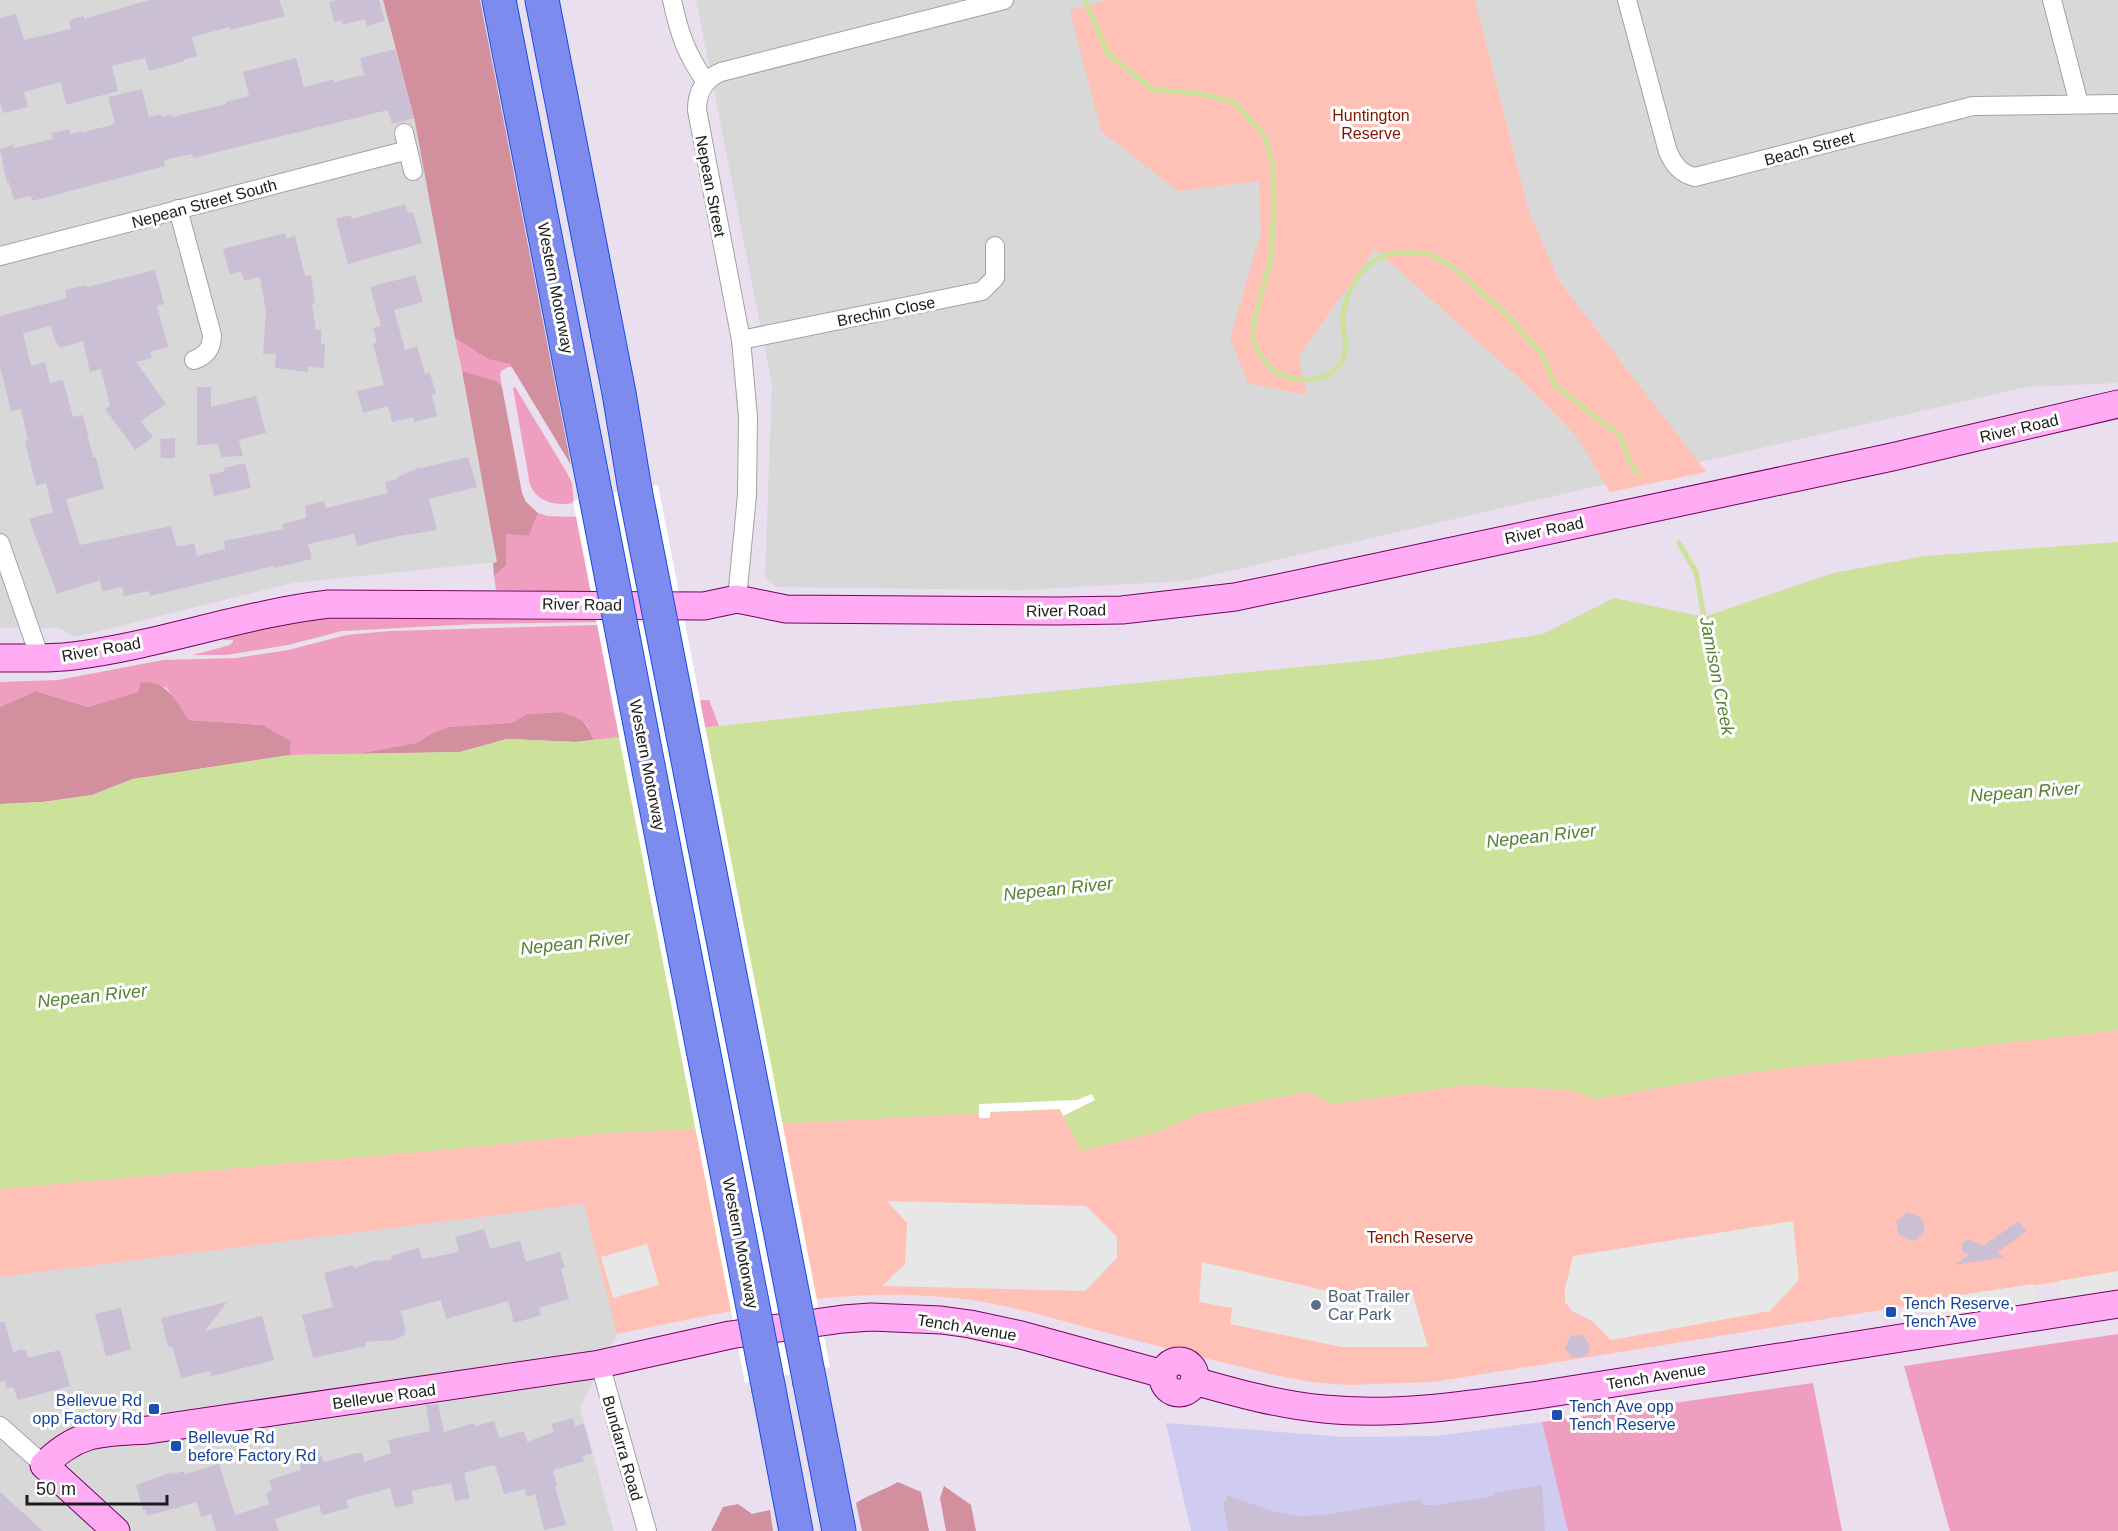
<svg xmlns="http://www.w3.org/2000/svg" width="2118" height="1531" font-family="Arial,sans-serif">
<rect width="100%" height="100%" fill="#eadfee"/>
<g fill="#d8d8d9">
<path d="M0 0H383L415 122 497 562 293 583 75 637 59 628H0Z"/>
<path d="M696 0H2118V383L2026 387 1186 581 1023 590 776 587 765 576 772 384Z"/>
<path d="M585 1204 617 1334 580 1407 614 1531H0V1277Z"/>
</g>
<path fill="#cfcbf1" d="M1542 1422 1568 1531H1191L1166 1423 1345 1437 1436 1436Z"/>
<g fill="#ef9ec0">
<path d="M455 338 510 364 512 367H508L501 371 500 375 502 387 496 381 462 371Z"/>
<path d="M515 387 567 473 572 483 574 503C556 506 538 503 530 485L513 388Z"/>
<path d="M538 513 548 516 578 517 592 592 496 590 494 576 506 566V534L529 536Z"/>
<path d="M421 611 426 619 565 620V618H597L598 622 475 624 342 631 288 645 226 655H193L230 645 233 642V640H224V637L306 619Z"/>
<path d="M598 625 613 702 709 700 719 726 594 740 587 725 562 712 529 714 511 723 448 727 431 734 416 743 356 754 290 755 291 741 263 725 189 720 166 687 139 692 88 707 36 691 0 707V682L58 680 163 660 236 658 288 650 346 635 390 631Z"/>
<path d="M2118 1334V1531H1950L1904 1366Z"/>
<path d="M1813 1383 1842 1531H1568L1542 1422Z"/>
</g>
<g fill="#d28f9e">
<path d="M383 0H480L571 465 510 364 488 359 455 338 415 122Z"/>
<path d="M462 371 497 381 502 387 522 493 526 502 538 513 529 536 506 534V566L494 576 493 563 497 562Z"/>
<path d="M141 682C169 682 174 699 189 720L263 725 291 741 290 755 133 779 92 795 43 802 0 804V707L36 691 88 707 138 692Z"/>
<path d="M562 712C582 719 585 720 594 740L575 742 507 739 460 752 356 754 416 743 431 734 448 727 511 723 528 714Z"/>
<path d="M898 1482 921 1492 929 1531H862L856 1503C870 1494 884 1490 898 1482Z"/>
<path d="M944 1486 971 1505 976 1531H946L940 1498Z"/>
<path d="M738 1504 752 1514 770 1510 773 1531H711L723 1507Z"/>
</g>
<g fill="#ffc0b5">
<path d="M1108 0H1475L1529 212 1559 281 1706 472 1610 492 1578 438 1521 380 1375 249 1298 357 1307 395 1248 383 1230 338 1261 232 1259 181 1178 191 1101 131 1070 10Z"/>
<path d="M2118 1030V1272L1433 1382 1348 1385 1311 1382 1270 1374C1217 1361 1164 1348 1111 1334 1055 1319 1000 1301 942 1297 833 1287 723 1312 617 1334L584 1204 0 1277V1189L463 1148 607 1133 1061 1109 1081 1151 1157 1132 1203 1112 1308 1092 1334 1104 1467 1085 1571 1090 1596 1099 1746 1073Z"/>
</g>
<g fill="#e7e7e7">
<path d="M887 1201 1086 1206 1117 1237V1258L1085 1291 882 1286 905 1264 907 1223Z"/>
<path d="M1793 1221 1799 1280 1770 1311 1611 1340 1592 1321 1572 1311 1565 1302V1289L1573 1256Z"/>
<path d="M647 1244 659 1285 613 1298 601 1257Z"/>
<path d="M1202 1262 1340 1294 1412 1292 1428 1347H1342L1230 1324 1232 1308 1199 1302Z"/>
<path d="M2118 1271V1289L2061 1298 2058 1281Z"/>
<path d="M2034 1284 2037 1303 1930 1319 1927 1300Z"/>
</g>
<path fill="#cce19a" d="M2118 542V1030L1746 1073 1596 1099 1571 1090 1467 1085 1334 1104 1308 1092 1203 1112 1157 1132 1081 1151 1060 1109 607 1133 463 1148 0 1189V804L43 802 92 795 133 779 290 755 460 752 507 739 575 742 873 709 1382 659 1543 634 1614 598 1704 617 1833 573 1925 556Z"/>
<g fill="#fff">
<path d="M658 485 830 1367 745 1383 573 501Z"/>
<path d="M1092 1094 1095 1100 1063 1116 1060 1109 990 1112V1118H979V1104L1077 1100Z"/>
</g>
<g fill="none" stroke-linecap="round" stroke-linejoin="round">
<g stroke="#cce19a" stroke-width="5">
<path d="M1085 0 1108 54 1153 90 1198 93 1234 102 1265 136 1273 167 1274 210 1270 263 1255 317 1253 338 1257 351 1272 370 1290 378 1305 380 1320 378 1333 371 1343 360 1346 345 1342 317 1348 294 1359 275 1371 262 1385 255 1403 252 1429 254 1450 265 1504 312 1542 354 1555 386 1620 435 1629 460 1638 474"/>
<path d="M1679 543 1696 572 1705 623"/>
</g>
</g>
<g fill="#cabfd5">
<path d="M149 0H279L285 16 230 30V27L192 37 197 56 183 60 184 61 149 71 145 58 112 66 118 91 66 105 61 82 24 92 28 107 3 113 0 102V18L16 14 24 40 71 29 69 20 84 16V19Z"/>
<path d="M337 0H379L385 21 367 26 365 19 343 25 342 20 334 22 329 2Z"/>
<path d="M395 49 414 118 392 124 388 110 193 158 192 154 164 160 165 166 32 201 31 196 14 200 9 182 7 183 0 149 13 145 14 148 53 139 52 133 69 129 71 134 81 131V133L115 124 108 97 142 89 149 117 162 114V117L171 114 172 117 226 104V102L249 96 243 72 296 58 304 87 334 79V82L364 75 360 58Z"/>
<path d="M405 204 408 213 413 212 422 243 348 264 336 219 351 215 352 219Z"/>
<path d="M285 233 286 239 295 236 305 276 311 275 315 303 312 304 316 330H321V344H325L324 368 308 367V372L275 368 276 354H263L266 312 260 277 244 281 241 271 230 275 223 249Z"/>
<path d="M155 270 164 304 157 306 168 347 150 352 152 358 136 362 166 404 141 421 153 437 135 450 105 409 110 406 101 369 90 372 83 341 60 348 55 340 51 326 23 333 31 366 45 362 50 383 63 380 73 417 83 415 93 457H96L104 489 66 499 80 545 171 526 177 547 194 543 197 556 225 549 224 541 283 529 282 524 306 518 305 506 324 501 326 508 388 493 385 482 397 479V477L420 467 421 468 468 457 477 487 429 499 437 530 399 536 357 546 354 534 308 544 312 559 274 568 273 566 150 596 149 591 124 596 122 587 102 591 100 580 57 594 29 519 53 512 46 483 36 486 25 441 28 440 21 409 11 411 0 367V316L67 298 65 290 86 285 87 287Z"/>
<path d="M415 275 423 302 394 310 405 350 417 346 425 374 430 373 436 394 432 395 437 416 414 422 413 417 392 422 388 406 363 413 357 391 384 385 373 344 377 342 373 328 381 326 370 287Z"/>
<path d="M197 387H211V407L256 396 266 433 239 440 243 456 221 457 218 444 197 445Z"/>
<path d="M175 438V458H161L160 439Z"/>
<path d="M245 463 251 488 214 496 209 475 225 471 224 468Z"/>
<path d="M1908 1212 1922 1218 1925 1231 1914 1241 1899 1235 1896 1221Z"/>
<path d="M2019 1221 2026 1231 1997 1253 2004 1257 1954 1265 1969 1255 1962 1251V1243L1969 1239 1983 1246Z"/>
<path d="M484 1229 490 1249 520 1241 526 1262 560 1252 565 1268 561 1269 569 1299 539 1308 541 1315 514 1323 508 1301 446 1319 441 1300 401 1311 406 1331H404L405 1335 394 1340 365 1342 366 1346 313 1358 302 1315 333 1307 324 1273 353 1265 354 1269 372 1261 392 1260 391 1256 419 1248 422 1259 459 1252 455 1237Z"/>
<path d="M227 1302 205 1331 262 1316 274 1360 212 1376 210 1371 181 1378 172 1346 168 1347 161 1318Z"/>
<path d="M121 1308 131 1350 106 1356 95 1314Z"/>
<path d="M0 1322H5L13 1352 23 1349V1351L26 1350 28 1358 60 1350 70 1386 18 1400 13 1387 7 1388 5 1381 0 1382Z"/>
<path d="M1582 1335 1590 1345 1587 1356 1573 1358 1565 1348 1570 1336Z"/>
<path d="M438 1404 444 1432 474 1423 475 1426 494 1421 499 1438 524 1431 527 1442 554 1432 551 1424 573 1418 575 1426 584 1424 592 1453 583 1456 584 1461 553 1470 557 1485 555 1486 566 1525 544 1530 535 1494 527 1497 525 1489 504 1494 495 1465H493L464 1473 470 1498 455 1501 451 1483 411 1491 414 1503 395 1508 390 1488 346 1500 349 1508 322 1515 319 1505 275 1519 279 1531H216L211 1514 201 1517 197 1502 147 1516 145 1510H143L136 1485 172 1472 173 1474 184 1471 185 1474 219 1464 235 1515 269 1504 266 1494 272 1489 269 1480 301 1470 299 1455 318 1450 324 1462 357 1453H362L364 1462 391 1453 388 1440 430 1431 426 1405Z"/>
<path d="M1542 1485 1545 1531H1228L1223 1500 1227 1502 1226 1495 1272 1511 1297 1516 1324 1515 1422 1499 1423 1505H1435L1495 1496 1493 1493Z"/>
<path d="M0 1492 43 1531H0Z"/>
</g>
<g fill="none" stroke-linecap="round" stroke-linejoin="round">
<g stroke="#a2a2a2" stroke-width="20">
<g id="street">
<path d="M672 0C679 33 686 54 706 82"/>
<path d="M1627 0 1668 152C1674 165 1681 174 1695 177L1973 106 2118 104"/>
<path d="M2052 0 2079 104"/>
<path d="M404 133 413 171"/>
<path d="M178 209 212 335C212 348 206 356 194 360"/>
<path d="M0 256 408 150"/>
<path d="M741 340 982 291 995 278V246"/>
<path d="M0 543 40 658"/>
<path d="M737 599 747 495 748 417 741 340 697 110C697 92 704 79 721 72L1004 0"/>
<path d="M600 1364 647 1531"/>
<path d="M0 1426 44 1465"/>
</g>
</g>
<g stroke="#740060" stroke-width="29">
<g id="secondary">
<path d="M0 658C24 658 49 659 73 656 160 645 242 614 329 604L704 606 737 599 786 609 1058 611 1122 610 1235 597 1307 582 1892 457 2118 404"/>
<circle cx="1179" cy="1377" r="16"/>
<path d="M1194 1381C1237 1393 1280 1405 1324 1409 1396 1416 1467 1405 1538 1395L2118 1304"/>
<path d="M116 1531 44 1465C79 1430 102 1433 148 1430L600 1364 730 1335 843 1319 871 1317 941 1320 970 1324 1021 1335 1163 1374"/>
</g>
</g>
<g stroke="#124de6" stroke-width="35">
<g id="highway">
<path d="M499 0 596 497"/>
<path d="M542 0 619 393 635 490"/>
<path d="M810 1383 839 1531"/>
<path d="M769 1390 796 1531"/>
</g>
</g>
<use href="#street" stroke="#fff" stroke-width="18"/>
<use href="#secondary" stroke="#ffacf5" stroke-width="27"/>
<use href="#highway" stroke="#7d8bef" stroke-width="33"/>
<g stroke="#124de6" stroke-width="35" stroke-linecap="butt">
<g id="highway-bridge">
<path d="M635 490 810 1383"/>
<path d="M596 497 769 1390"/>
</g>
</g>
<use href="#highway-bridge" stroke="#7d8bef" stroke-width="33"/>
</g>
<circle fill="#5c6f8a" stroke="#fff" stroke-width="2" cx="1316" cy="1305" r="6"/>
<g fill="#1a4fb4" stroke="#fff" stroke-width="2">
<rect x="1885" y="1306" width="12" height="12" rx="3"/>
<rect x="148" y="1403" width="12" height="12" rx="3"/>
<rect x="1551" y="1409" width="12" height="12" rx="3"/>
<rect x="170" y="1440" width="12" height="12" rx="3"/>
</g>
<g text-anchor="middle" stroke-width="6" stroke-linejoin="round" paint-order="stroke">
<g font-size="16" fill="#811401" stroke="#fff">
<text x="1371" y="121">Huntington<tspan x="1371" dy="18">Reserve</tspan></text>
<text x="1420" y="1243">Tench Reserve</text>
</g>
<g font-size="16" fill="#1b1b1b" stroke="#fff">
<text transform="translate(1809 148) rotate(-15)" y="6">Beach Street</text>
<text transform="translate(711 186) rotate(79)" y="6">Nepean Street</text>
<text transform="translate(204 203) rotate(-15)" y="6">Nepean Street South</text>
<text transform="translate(556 288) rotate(79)" y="6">Western Motorway</text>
<text transform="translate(886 311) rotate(-11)" y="6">Brechin Close</text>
<text transform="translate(2019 428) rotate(-13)" y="6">River Road</text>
<text transform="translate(1544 530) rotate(-12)" y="6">River Road</text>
<text transform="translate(582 604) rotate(1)" y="6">River Road</text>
<text transform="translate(1066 610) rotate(-1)" y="6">River Road</text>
<text transform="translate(101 649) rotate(-10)" y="6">River Road</text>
<text transform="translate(648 765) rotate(79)" y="6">Western Motorway</text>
<text transform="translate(741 1243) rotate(79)" y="6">Western Motorway</text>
<text transform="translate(967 1327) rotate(9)" y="6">Tench Avenue</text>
<text transform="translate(1656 1376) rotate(-9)" y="6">Tench Avenue</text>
<text transform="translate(384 1396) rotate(-8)" y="6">Bellevue Road</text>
<text transform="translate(623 1448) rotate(74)" y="6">Bundarra Road</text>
</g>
<g font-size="16" fill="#4e5e75" stroke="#fff" text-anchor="start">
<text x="1328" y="1302">Boat Trailer<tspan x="1328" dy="18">Car Park</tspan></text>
</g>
<g font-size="16" fill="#164399" stroke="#fff" text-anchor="start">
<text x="1903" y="1309">Tench Reserve,<tspan x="1903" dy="18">Tench Ave</tspan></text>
<text x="142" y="1406" text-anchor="end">Bellevue Rd<tspan x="142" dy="18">opp Factory Rd</tspan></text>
<text x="1569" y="1412">Tench Ave opp<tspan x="1569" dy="18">Tench Reserve</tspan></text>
<text x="188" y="1443">Bellevue Rd<tspan x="188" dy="18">before Factory Rd</tspan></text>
</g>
<g font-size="18" font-style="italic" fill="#548231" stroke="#fff">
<text transform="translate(1717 676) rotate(79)" y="6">Jamison Creek</text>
<text transform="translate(2025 792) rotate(-4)" y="6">Nepean River</text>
<text transform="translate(1541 836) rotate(-6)" y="6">Nepean River</text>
<text transform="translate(1058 889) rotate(-6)" y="6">Nepean River</text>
<text transform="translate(575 943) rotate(-6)" y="6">Nepean River</text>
<text transform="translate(92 996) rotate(-6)" y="6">Nepean River</text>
</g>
</g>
<path d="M27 1495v9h140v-9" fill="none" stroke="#1b1b1b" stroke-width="3"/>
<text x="36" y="1495" font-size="18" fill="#1b1b1b" stroke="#ffffff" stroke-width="4.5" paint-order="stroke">50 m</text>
</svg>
